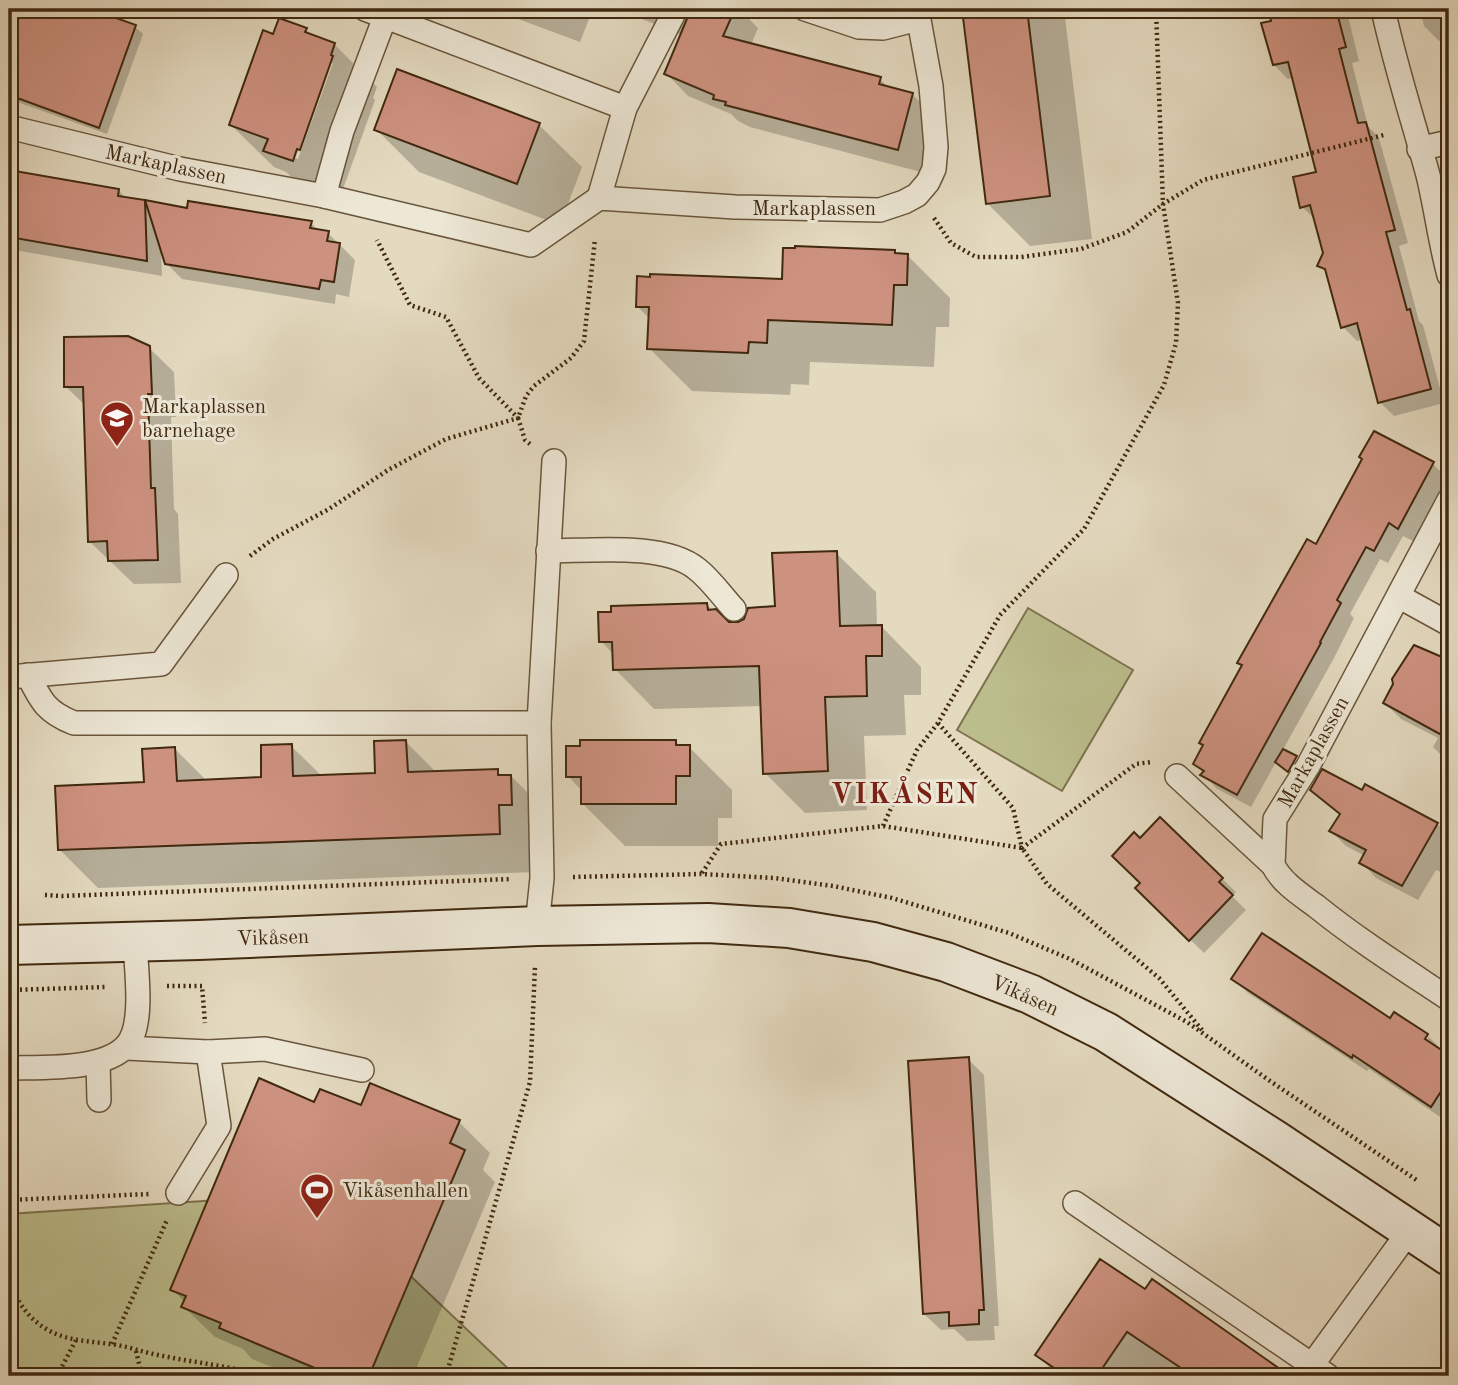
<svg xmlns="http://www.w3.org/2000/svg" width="1458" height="1385" font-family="'Old Standard TT',serif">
<rect width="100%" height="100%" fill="#e4dac0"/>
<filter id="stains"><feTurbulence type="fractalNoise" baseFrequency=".00286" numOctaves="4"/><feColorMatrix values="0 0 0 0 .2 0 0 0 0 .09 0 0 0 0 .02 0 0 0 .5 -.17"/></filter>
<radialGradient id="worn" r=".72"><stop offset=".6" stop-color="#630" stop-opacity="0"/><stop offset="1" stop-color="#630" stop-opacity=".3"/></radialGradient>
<g fill="#bcbd8d" stroke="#7e734e" stroke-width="2">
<path d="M1028 608 1133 670 1062 791 957 730Z"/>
<path d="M323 1193 516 1376H9V1214Z"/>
</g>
<g fill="#0003" fill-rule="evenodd">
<path d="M17 9H87L135 27 143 34 107 134 9 99V30Z"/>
<path d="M491 9H593L580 42Z"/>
<path d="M617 9H739L758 28 751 45 880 79 890 89 912 94 935 117 921 172 750 127 738 121 731 114 688 96 666 73 682 35Z"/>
<path d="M964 9H1064L1092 239 1030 246 987 203Z"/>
<path d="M1326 9H1337L1349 20 1359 61 1352 63 1368 126 1379 138 1408 243 1399 246 1419 321 1423 325 1444 403 1394 416 1380 402 1363 339 1357 341 1343 327 1328 274 1319 265 1325 253 1316 220 1302 207 1318 173 1294 77 1288 79 1274 65 1264 25Z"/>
<path d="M1420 9H1449V39L1439 41 1424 26Z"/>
<path d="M306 30 312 37 334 44 377 87 373 98 375 100 342 192 308 193 286 172 274 167 231 125 274 37ZM329 63H333L298 159 295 158Z"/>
<path d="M539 125 582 167 560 225 419 172 376 129Z"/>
<path d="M9 171 118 190 127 199 144 202 149 207 311 223 319 231 328 233 355 260 349 297 336 294 335 304 182 279 166 263 161 250 162 276 9 249Z"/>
<path d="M894 252 897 255H907L950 298 949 327H936L934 367 810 362 809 385 791 384 790 395 692 391 649 348 650 319 638 307 783 281Z"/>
<path d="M149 348 174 372 176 417H171L174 509 178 514 181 583 134 584 89 541 86 406 66 387Z"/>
<path d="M1433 464 1447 478 1413 541 1403 536 1388 563 1380 559 1350 614 1354 618 1334 658 1251 807 1216 788 1195 764 1204 746 1201 743 1316 546Z"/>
<path d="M836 553 876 592 877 627H882L921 667V695H904L906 735 864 736 867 810 805 813 765 773 763 706 654 709 615 669 614 655 601 641 707 605 728 624H738L776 608Z"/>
<path d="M1415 647 1449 662V763L1433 747 1438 738 1401 719 1385 703Z"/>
<path d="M406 742 437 773 497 771 503 777 511 776 550 815 538 872 98 888 59 849 146 784 175 749 207 781 263 779 291 746 323 777 377 775Z"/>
<path d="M676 742 681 747H689L732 790V818H718V846H625L582 803V791L568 776Z"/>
<path d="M1366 786 1449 831V876L1436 870 1418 900 1376 878 1361 862 1365 856 1346 846 1331 831 1341 816 1312 789 1363 793Z"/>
<path d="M1160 819 1236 892 1232 896 1246 910 1204 953 1137 888 1142 883 1140 840Z"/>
<path d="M1233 979 1391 1020 1395 1014 1428 1036H1425L1421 1047 1429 1037 1442 1050 1441 1052 1449 1057V1116L1446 1121 1369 1069 1367 1071 1248 993Z"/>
<path d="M968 1059 984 1075 999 1326H994L995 1340 967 1341 954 1329 941 1330 924 1314Z"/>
<path d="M362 1108 459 1122 490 1153 483 1170 495 1182 413 1376H294L252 1359 243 1349 215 1337 183 1306 185 1302 172 1289Z"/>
<path d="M1145 1291 1265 1362 1280 1376H1263L1267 1371 1264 1369 1259 1376H1175L1170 1373 1168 1376H1058L1037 1355Z"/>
</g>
<g fill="#cd917f" stroke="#40290f" stroke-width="2">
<path d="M15 9H91L136 25 99 128 9 95V25Z"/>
<path d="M691 9H735L723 36 881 77 879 84 913 93 898 150 725 105 726 102 713 99 714 95 664 74Z"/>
<path d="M962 9H1027L1050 196 986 204Z"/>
<path d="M1288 9H1336L1346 47 1339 49 1358 123 1366 122 1395 230 1386 232 1407 310 1410 309 1431 389 1378 403 1357 323 1341 328 1325 269 1317 266 1323 253 1310 205 1300 208 1293 177 1316 172 1288 62 1273 65 1261 23 1271 21 1270 14Z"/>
<path d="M279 18 307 28 305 32 335 43 331 55 333 56 300 150 297 149 293 161 263 151 268 139 229 125 263 30 273 34Z"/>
<path d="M397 69 540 123 517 184 374 130Z"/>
<path d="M9 170 119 189 118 196 145 200 147 261 9 237Z"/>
<path d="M145 200 187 208 188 201 312 221 310 228 329 231 327 241 340 243 334 282 321 280 319 289 165 264Z"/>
<path d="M795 246 895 250V253L908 254 907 285H894L892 325 768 320 767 343 749 342 748 353 647 349 649 307H636L637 276 650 277V274L782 279 783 248H795Z"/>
<path d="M128 336 150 346 152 394H148L151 488H155L158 560 108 561 107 541 88 542 83 387H64V337Z"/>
<path d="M1374 431 1434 462 1398 529 1389 523 1374 551 1366 547 1337 600 1341 603 1320 642 1321 643 1237 795 1200 775 1204 771 1193 764 1203 745 1199 743 1242 665 1237 663 1307 539 1316 544 1362 459 1359 457Z"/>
<path d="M837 551 840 626 882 625V656H866L867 696 825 697 828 771 763 774 759 666 613 670 612 642H599L598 612H611V606L707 603 708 610 716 609 729 622H738L744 619 748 608 775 606 772 553Z"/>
<path d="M1414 645 1449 660V739L1383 703 1393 684 1392 679Z"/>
<path d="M406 740 408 772 498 769V775H511L512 805H499L500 834 58 850 55 786 144 782 142 749 175 747 177 781 261 777V745L292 744 293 776 375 773 374 741Z"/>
<path d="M580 740H676V745H690V776H676V804H581V777H566V746H580Z"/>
<path d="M1283 749 1297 756 1288 772 1275 762Z"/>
<path d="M1322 769 1362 790 1365 784 1438 823 1402 886 1359 863 1366 850 1329 831 1340 814 1310 790Z"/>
<path d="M1160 817 1223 878 1219 882 1233 895 1189 941 1135 888 1140 883 1112 856 1134 832 1140 838Z"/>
<path d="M1262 933 1390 1018 1394 1012 1428 1034 1425 1039 1449 1055V1079L1431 1107 1353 1055 1352 1058 1231 979Z"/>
<path d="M969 1057 984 1310H979V1324L949 1326V1312L923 1314 908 1061Z"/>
<path d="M259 1078 314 1102 320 1089 361 1105 370 1083 460 1120 450 1143 465 1150 369 1376H334L219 1328 221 1323 181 1307 186 1296 170 1290Z"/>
<path d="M1100 1259 1145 1289 1152 1279 1290 1376H1193L1127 1332 1097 1376H1066L1035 1355Z"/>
</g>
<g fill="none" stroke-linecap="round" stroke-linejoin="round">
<g stroke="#69553b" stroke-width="26">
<g id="lane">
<path d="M365 9 625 108"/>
<path d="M805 9 859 27 883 28 918 19"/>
<path d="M1383 9C1395 65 1413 120 1428 175 1436 208 1440 242 1449 275"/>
<path d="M9 127 180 169 324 196 531 245 599 198 735 207 880 210 904 202 917 195 928 182 934 169 936 147 931 86 917 9"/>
<path d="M1419 149 1449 142"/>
<path d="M324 196 342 131 388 9"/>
<path d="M599 198 625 108 676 9"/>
<path d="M1449 500 1308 766 1275 819 1273 865C1281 882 1301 895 1316 906 1358 940 1404 969 1449 999"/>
<path d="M548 551C590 551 664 542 697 569 711 580 722 596 734 609"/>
<path d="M1400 597 1449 624"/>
<path d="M28 675C41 701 46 712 74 723H539L542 878 537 926"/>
<path d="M9 677 161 664 226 575"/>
<path d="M539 723 554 461"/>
<path d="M1177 776 1273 865"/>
<path d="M126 1048 208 1052 265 1049 362 1070"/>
<path d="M98 1062 99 1100"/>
<path d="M9 1068C41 1067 114 1072 131 1039 143 1015 136 969 135 942"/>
<path d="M178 1193 219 1126 208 1052"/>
<path d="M1075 1203 1328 1376"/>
<path d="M1304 1376 1410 1230"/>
</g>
</g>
<g stroke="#40290f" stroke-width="42">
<path id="secondary" d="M9 945 199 940 537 926 708 923 789 928 873 942 946 962 1030 994 1106 1032 1275 1140 1449 1256"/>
</g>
<g stroke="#40290f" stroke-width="4.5" stroke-dasharray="2 3.5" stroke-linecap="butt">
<path d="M934 218 951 243 976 257H1021L1081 249 1127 232 1163 204 1203 180 1384 135"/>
<path d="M530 444 525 440 518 418 526 396 534 386 571 358 584 341 595 239"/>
<path d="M250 556 273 539 329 509 388 470 446 439 518 418 479 378 446 317 410 305 377 240"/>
<path d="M938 723 1013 808 1022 848 1136 764 1151 762"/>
<path d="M883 826 917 750 938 723 1000 615 1084 529 1164 385 1176 343 1178 303 1163 204 1156 9"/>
<path d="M702 873 721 844 883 826 1022 848 1047 884 1159 978 1202 1030"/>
<path d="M573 877 701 874 774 878 833 886 892 898 1009 933 1070 959 1187 1022 1270 1081 1418 1181"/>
<path d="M45 895 62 896 512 879"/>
<path d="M167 986H202L205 1023"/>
<path d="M9 990 106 987"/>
<path d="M9 1200 150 1194"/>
<path d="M9 1281C17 1301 28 1319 48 1330 67 1341 89 1341 110 1344 128 1346 145 1353 163 1356 197 1363 230 1366 263 1376"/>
<path d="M112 1344 167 1220"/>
<path d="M136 1351 142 1376"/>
<path d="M57 1376 76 1340"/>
<path d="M446 1376 530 1082 535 966"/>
</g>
<use href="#lane" stroke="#ede7d6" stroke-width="23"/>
<use href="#secondary" stroke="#ede7d6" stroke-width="38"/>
</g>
<defs>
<g id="school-pin" transform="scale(1.75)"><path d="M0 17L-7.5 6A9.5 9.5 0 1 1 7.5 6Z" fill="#8f2418" stroke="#ede7d6"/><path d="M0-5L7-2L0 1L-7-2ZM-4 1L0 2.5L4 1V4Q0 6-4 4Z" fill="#fff"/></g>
<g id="stadium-pin" transform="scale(1.75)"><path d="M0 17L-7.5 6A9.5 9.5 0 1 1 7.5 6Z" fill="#8f2418" stroke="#ede7d6"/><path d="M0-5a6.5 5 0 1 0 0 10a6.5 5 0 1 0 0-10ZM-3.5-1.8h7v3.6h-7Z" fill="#fff"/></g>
</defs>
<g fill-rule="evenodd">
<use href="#school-pin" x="117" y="418"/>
<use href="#stadium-pin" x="317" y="1190"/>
</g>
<g text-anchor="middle" stroke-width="6" stroke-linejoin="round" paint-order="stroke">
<g font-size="21" fill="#40290f" stroke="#ede7d6">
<text transform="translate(166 164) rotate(12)" y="7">Markaplassen</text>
<text x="814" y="215">Markaplassen</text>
<text transform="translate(1313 752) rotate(-61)" y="7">Markaplassen</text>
<text transform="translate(273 937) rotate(-2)" y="7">Vikåsen</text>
<text transform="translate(1025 995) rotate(24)" y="7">Vikåsen</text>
</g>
<g font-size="21" fill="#40290f" stroke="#ede7d6" text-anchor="start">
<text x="142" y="413">Markaplassen<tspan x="142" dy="24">barnehage</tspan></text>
<text x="342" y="1197">Vikåsenhallen</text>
</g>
<g font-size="28" font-weight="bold" letter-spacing="2" fill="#7a1f14" stroke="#ede7d6">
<text x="905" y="803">VIKÅSEN</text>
</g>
</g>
<rect width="1458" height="1385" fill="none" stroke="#e4dac0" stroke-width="35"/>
<rect x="10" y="10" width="1437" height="1364" fill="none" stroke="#40290f" stroke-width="3.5"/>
<rect x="18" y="18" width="1423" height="1350" fill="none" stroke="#40290f" stroke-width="2"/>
<rect width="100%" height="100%" filter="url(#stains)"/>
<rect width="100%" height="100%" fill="url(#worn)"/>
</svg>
